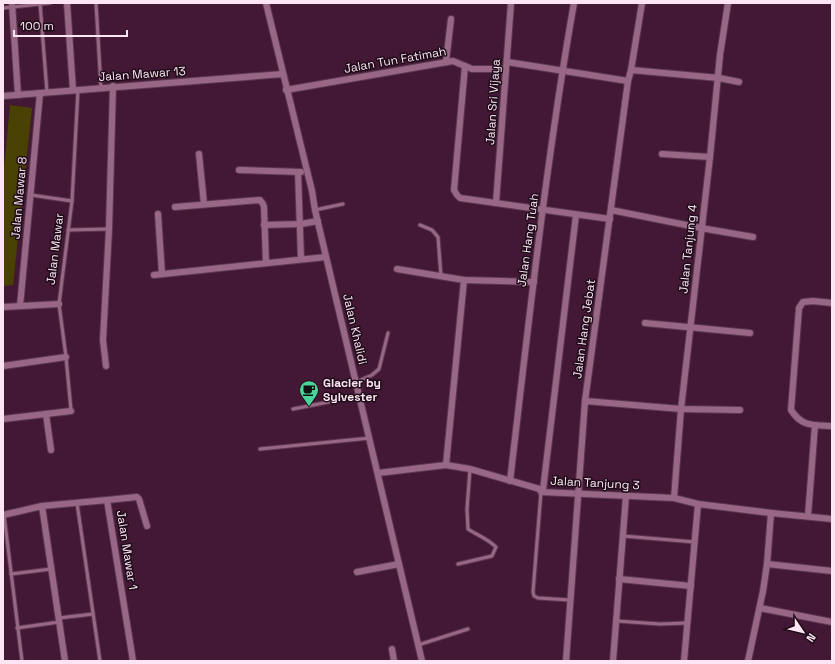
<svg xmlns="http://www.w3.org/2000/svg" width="835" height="664" font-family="'Space Grotesk',sans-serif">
<rect width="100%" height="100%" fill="#431835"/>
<path fill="#484102" d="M10 105 32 108 13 285 3 286V178Z"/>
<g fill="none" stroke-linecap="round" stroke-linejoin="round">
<g stroke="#5b3850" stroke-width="5">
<g id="lane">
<path d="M40 3 47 92"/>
<path d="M96 3 101 88"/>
<path d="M3 8 50 3"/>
<path d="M31 195 72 201"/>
<path d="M315 210 343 204"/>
<path d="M420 225 432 230 438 237 441 276"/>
<path d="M68 230 108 229"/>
<path d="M356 382 372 375 379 369 388 333"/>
<path d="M293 409 359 396"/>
<path d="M71 410 66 357 59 304 72 201 78 90"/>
<path d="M260 449 370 438"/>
<path d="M541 492 533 592 534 596 538 598 570 600"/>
<path d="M77 503 100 661"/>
<path d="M4 515 22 661"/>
<path d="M623 536 695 542"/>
<path d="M458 564 492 556 496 547C488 539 477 535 468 529L467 509 470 469"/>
<path d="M11 574 51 569"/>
<path d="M59 618 93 614"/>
<path d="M617 621 660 624 687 623"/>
<path d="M17 628 59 622"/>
<path d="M418 645 468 629"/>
</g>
</g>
<g stroke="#5b3850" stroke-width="8">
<g id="street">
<path d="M12 3 18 95"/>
<path d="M67 3 73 90"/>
<path d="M266 3 312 191 315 210 422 661"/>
<path d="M446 62 451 19"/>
<path d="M507 62 628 81"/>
<path d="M465 66 454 190 457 195 460 198 610 219"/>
<path d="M631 70 719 78 739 82"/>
<path d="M286 90 453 61 472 69H506"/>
<path d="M3 96 283 74"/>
<path d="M199 154 204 204"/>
<path d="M662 154 710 157"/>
<path d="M239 170 301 172"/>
<path d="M298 172 301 259"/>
<path d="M496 203 511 3"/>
<path d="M175 207 260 200 263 204 264 207 266 263"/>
<path d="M611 210 701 228 753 237"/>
<path d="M158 214 162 274"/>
<path d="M264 225 301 224 318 221"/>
<path d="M397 269 464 280 534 282"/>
<path d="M154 275 326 257"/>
<path d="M832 303 813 301 803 302 799 308 791 410C802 427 813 425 832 426"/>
<path d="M20 306 40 93"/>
<path d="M3 307 59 304"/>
<path d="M645 323 750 333"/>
<path d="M3 366 66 357"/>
<path d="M106 366 103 340 109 229 113 86"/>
<path d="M585 401 681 409 740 410"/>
<path d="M46 414 51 450"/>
<path d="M3 419 71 411"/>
<path d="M446 465 464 280"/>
<path d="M378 473 446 465 470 469 543 490 541 492 674 498 698 504 771 513 832 519"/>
<path d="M510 481C529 321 546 161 574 3"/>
<path d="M543 490 576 215"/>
<path d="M674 498 681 409 710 157 720 55 728 3"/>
<path d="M107 500 137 497 139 499 147 526"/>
<path d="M42 506 65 661"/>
<path d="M3 515 42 506 107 500 133 661"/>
<path d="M808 516 815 425"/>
<path d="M767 564 832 571"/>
<path d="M357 572 399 564"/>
<path d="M619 579 691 586"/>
<path d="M760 608 832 622"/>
<path d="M392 649 394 661"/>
<path d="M566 661 585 401 628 81 631 70 642 3"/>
<path d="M613 661 626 496"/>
<path d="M684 661 698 504"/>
<path d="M748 661 763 591 767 564 771 513"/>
</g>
</g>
<use href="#lane" stroke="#996786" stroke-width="3"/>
<use href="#street" stroke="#996786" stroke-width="6"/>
</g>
<defs>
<g id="cafe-pin" transform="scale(1)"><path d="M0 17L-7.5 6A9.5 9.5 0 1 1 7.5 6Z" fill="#4ad49c" stroke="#1e0c18"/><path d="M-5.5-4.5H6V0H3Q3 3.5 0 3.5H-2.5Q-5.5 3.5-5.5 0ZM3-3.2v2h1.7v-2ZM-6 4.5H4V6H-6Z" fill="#111"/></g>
</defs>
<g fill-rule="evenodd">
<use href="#cafe-pin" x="309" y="390"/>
</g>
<g text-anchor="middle" stroke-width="3" stroke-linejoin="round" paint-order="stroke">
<g font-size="12" fill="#fde5f3" stroke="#1e0c18">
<text transform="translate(395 60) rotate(-10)" y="4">Jalan Tun Fatimah</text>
<text transform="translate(142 74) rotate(-4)" y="4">Jalan Mawar 13</text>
<text transform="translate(493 102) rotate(-86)" y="4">Jalan Sri Vijaya</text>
<text transform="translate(19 198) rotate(-85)" y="4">Jalan Mawar 8</text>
<text transform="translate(528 240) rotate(-82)" y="4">Jalan Hang Tuah</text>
<text transform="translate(55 249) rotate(-83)" y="4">Jalan Mawar</text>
<text transform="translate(688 249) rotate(-84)" y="4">Jalan Tanjung 4</text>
<text transform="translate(355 329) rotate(77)" y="4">Jalan Khalidi</text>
<text transform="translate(584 329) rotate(-82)" y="4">Jalan Hang Jebat</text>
<text transform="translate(595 483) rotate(3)" y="4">Jalan Tanjung 3</text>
<text transform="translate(127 550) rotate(81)" y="4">Jalan Mawar 1</text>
</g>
<g font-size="12" font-weight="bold" fill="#fde5f3" stroke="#1e0c18" text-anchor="start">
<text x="323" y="387">Glacier by<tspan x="323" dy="14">Sylvester</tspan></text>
</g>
</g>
<rect width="835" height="664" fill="none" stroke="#fde5f3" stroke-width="8"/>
<g transform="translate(803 632) rotate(125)" stroke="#1e0c18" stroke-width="3" paint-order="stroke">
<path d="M0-3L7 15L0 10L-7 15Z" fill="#fde5f3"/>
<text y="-6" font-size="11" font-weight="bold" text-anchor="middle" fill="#fde5f3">N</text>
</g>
<path d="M14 30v6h113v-6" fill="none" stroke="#fde5f3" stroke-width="2"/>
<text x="20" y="30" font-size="12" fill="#fde5f3" stroke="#1e0c18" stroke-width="3" paint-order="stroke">100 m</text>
</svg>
